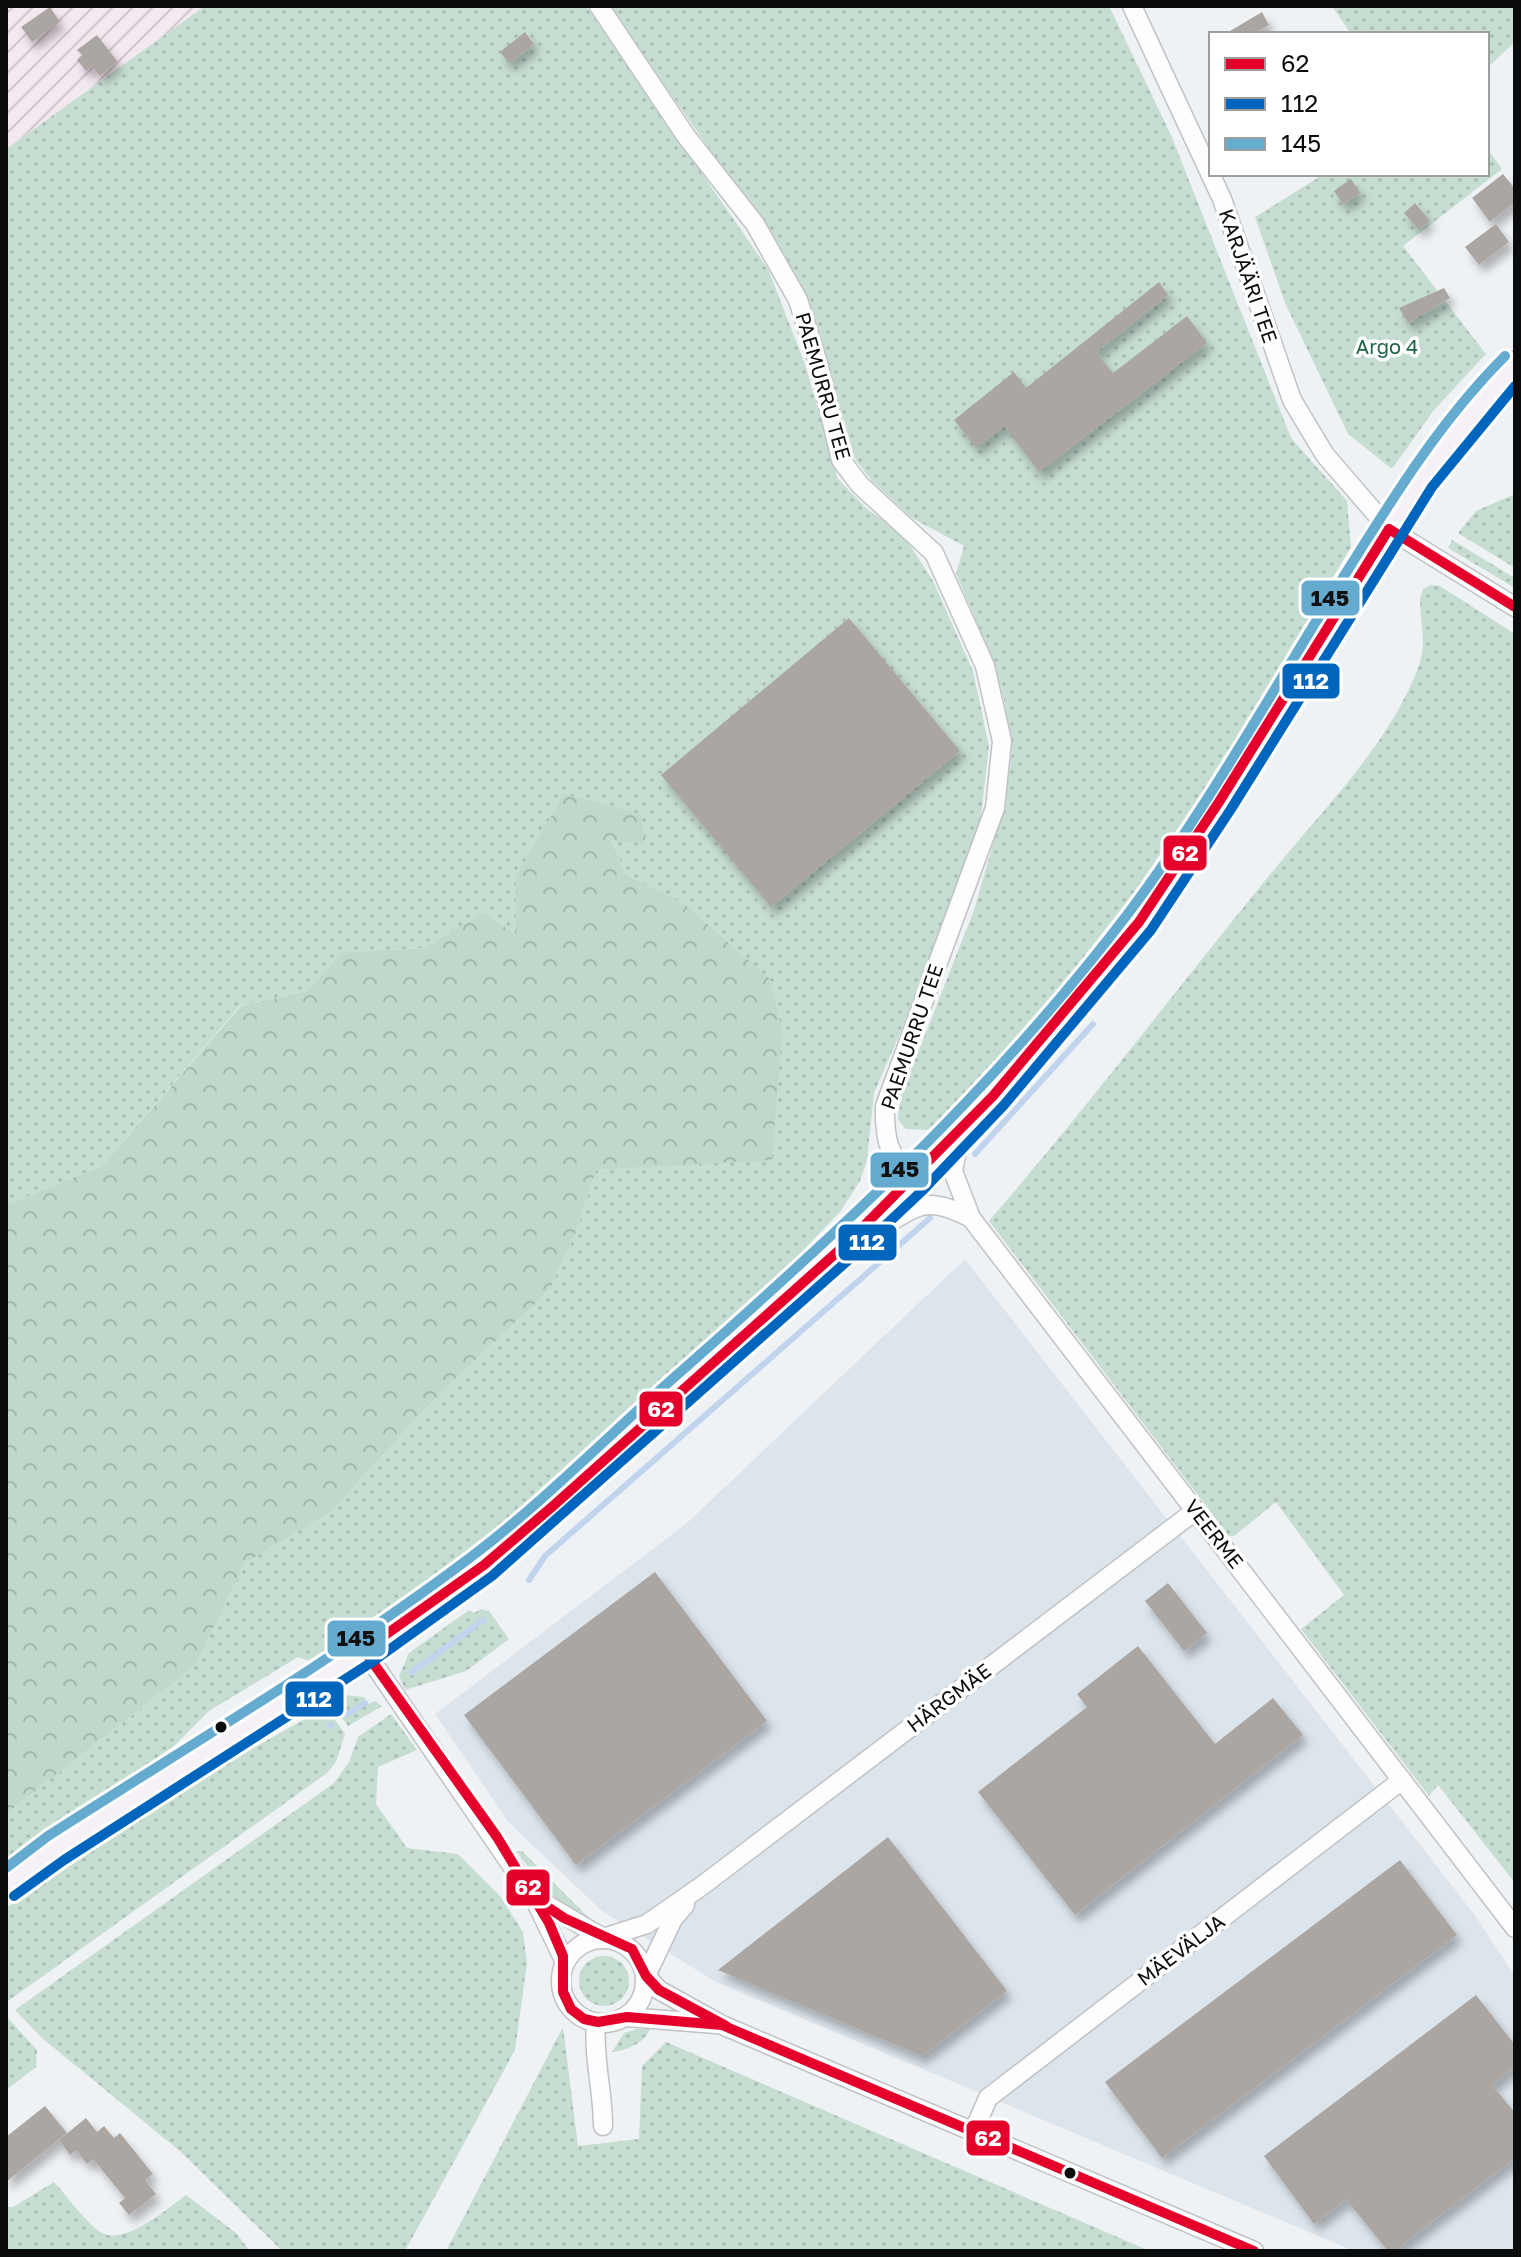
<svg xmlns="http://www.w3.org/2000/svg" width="1521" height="2257" font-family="'Golos Text',sans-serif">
<defs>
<pattern id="industrial-furrows" width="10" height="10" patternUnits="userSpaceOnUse" patternTransform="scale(2)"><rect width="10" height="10" fill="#f4e8f0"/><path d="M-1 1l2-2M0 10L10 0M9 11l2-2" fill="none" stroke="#d0c6cd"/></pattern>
<pattern id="green-dots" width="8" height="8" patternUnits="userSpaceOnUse" patternTransform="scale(2)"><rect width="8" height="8" fill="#c6ddd2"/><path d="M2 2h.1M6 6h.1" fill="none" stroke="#a9bcb3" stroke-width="1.8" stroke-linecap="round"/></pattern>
<pattern id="forest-crowns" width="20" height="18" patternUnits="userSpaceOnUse" patternTransform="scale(2)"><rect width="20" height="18" fill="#bed8cc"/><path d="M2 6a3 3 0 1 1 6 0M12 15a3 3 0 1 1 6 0" fill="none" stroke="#a2b8ae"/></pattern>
<filter id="shadow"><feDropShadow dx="5" dy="8" stdDeviation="4" flood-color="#0004"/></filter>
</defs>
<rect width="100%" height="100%" fill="#eff2f5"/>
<path fill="#dce5ec" d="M965 1259 1474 1914 1515 1976V2251H1354L714 1981 601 1910 509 1823 435 1714 687 1523Z"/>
<path fill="url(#industrial-furrows)" d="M6 6H205L6 149Z"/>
<g fill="url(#green-dots)">
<path d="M205 6H586L768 269 805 364 838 479 867 509 902 533 933 581 973 671 989 746 981 816 926 974 874 1093 867 1160 860 1181 840 1212 787 1267 503 1523 401 1601 312 1662 298 1657 209 1711 174 1746 6 1869V1814L195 1666 245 1563 331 1512 436 1397 549 1291 576 1232 596 1170 772 1159 683 903 626 874 612 840 564 794 517 936 483 912 424 948 342 952 307 991 240 1006 102 1166 6 1205V149Z"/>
<path d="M609 6H1109L1171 135 1291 438 1347 501 1351 547 1219 768 1133 894 1034 1020 941 1121 927 1130 906 1129 898 1119 901 1096 974 910 1005 803 1012 751 1004 699 990 653 956 574 964 546 912 518 872 481 848 450 811 310 779 248Z"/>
<path d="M1332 6H1515V42L1487 68V34H1351Z"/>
<path d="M1487 148 1502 169 1403 246 1486 354 1434 410 1392 469 1348 434 1285 303 1255 217 1324 174H1487Z"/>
<path d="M1515 494V568L1458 533 1476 511Z"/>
<path d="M1452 540 1515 578V588L1448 548Z"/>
<path d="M1431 585 1440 586 1515 634V1883L1438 1785 1429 1796 1301 1629 1344 1595 1276 1502 1234 1536H1229L989 1221C1086 1109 1175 991 1268 877 1318 815 1392 742 1419 665 1427 645 1420 621 1420 599L1423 589Z"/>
<path d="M481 1609 489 1611 509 1639 466 1671 405 1690 399 1676 409 1653 469 1610 474 1613Z"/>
<path d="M345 1695 364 1697 368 1704 375 1701 382 1706 348 1726 332 1704Z"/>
<path d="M326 1707 345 1734 336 1762 327 1773 8 2001 6 1908 176 1792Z"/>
<path d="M391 1714 417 1750 378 1767 376 1804 407 1848 458 1854 500 1896 523 1932 527 1963 515 2050 405 2251H282L181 2152 42 2038 15 2010 334 1783 349 1762 358 1737Z"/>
<path d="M516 1851H522L593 1922 551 1897Z"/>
<circle cx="604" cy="1981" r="25"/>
<path d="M7 2017 37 2050 36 2067 6 2090Z"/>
<path d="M563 2027 578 2146 639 2139 642 2066 666 2042 1150 2251H446Z"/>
<path d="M637 2029H650C644 2044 627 2050 612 2052L624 2033Z"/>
<path d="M54 2182C66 2195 88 2225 102 2233 126 2245 167 2209 186 2195L236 2233 250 2251H6V2207H13Z"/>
</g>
<path fill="url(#forest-crowns)" d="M564 794 640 814 646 843 612 841 626 874 683 903 769 978 782 1029 772 1160 596 1170 576 1232 549 1291 436 1397 331 1512 245 1563 195 1666 6 1814V1205L102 1166 241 1006 307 991 342 952 424 948 483 912 516 935V876Z"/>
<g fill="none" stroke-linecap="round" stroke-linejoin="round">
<g stroke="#c1d4ee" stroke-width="6">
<path d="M975 1154 1093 1024"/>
<path d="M529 1580 545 1556 930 1218"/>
<path d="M411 1673 483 1620"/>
<path d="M347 1714 365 1703"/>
<path d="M330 1726 331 1725"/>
</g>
</g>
<g fill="#aba6a2" filter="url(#shadow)">
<path d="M50 7 60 22 32 42 21 27Z"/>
<path d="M1262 12 1269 25 1254 34H1225Z"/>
<path d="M525 32 534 44 509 63 500 52Z"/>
<path d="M97 35 118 62 100 76 92 66 86 71 77 60 82 55 77 50Z"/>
<path d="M1503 174 1515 189V202L1490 222 1472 198Z"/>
<path d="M1351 179 1360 193 1343 204 1334 191Z"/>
<path d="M1415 203 1430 221 1419 230 1404 213Z"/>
<path d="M1496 224 1509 242 1479 265 1465 247Z"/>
<path d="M1159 282 1168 295 1096 352 1113 373 1187 316 1207 343 1039 472 1004 426 976 448 954 420 1014 372 1026 388Z"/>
<path d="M1444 288 1450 298 1408 323 1399 308Z"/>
<path d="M849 618 960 751 771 907 661 775Z"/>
<path d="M655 1572 767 1721 576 1865 464 1715Z"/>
<path d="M1168 1583 1207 1633 1184 1651 1145 1601Z"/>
<path d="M1138 1646 1215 1744 1273 1698 1303 1735 1075 1915 978 1792 1087 1707 1077 1694Z"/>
<path d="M888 1837 1007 1991 922 2056 718 1970Z"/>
<path d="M1400 1860 1457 1935 1162 2158 1105 2082Z"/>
<path d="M1476 1995 1515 2045V2066L1492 2085 1515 2113V2158L1394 2251H1388L1346 2199 1314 2224 1264 2156Z"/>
<path d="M45 2106 67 2133 6 2182V2137Z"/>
<path d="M86 2118 97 2132 104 2126 114 2138 120 2133 153 2174 145 2180 156 2194 129 2215 119 2203 125 2198 93 2159 87 2164 76 2150 70 2155 59 2140Z"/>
</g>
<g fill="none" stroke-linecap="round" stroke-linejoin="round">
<g stroke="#c0c2c5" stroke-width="21">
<g id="minor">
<path d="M599 6 686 136 755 224 798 300 818 363 841 460 860 485 934 553 985 666 1002 741 995 808 885 1106C884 1139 889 1158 913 1180"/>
<path d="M1132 6 1222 199 1292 400 1325 455 1389 529 1515 607"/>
<path d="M961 1132 953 1171 971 1218 1515 1928"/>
<path d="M873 1231C917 1209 921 1192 971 1218"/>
<path d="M364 1650 534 1898 565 1962"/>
<path d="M537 1899 603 1938"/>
<path d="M603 1938 647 1924 703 1885 1195 1511"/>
<circle cx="603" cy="1981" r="42"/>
<path d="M646 1976 659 1990 722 2025 1254 2251"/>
<path d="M646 1976 673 1919 685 1905"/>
<path d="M627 2017 716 2024"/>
<path d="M596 2023C593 2058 603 2091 603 2126"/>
<path d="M974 2130 988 2098 1402 1780"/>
</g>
</g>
<g stroke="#bbb5c0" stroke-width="31">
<path id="primary" d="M6 1885 56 1848 364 1650 484 1565 845 1245 913 1180 993 1096 1139 922 1219 802 1421 479 1486 395 1515 366"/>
</g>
<use href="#minor" stroke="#fdfdfe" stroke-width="18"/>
<use href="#primary" stroke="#f5f1f7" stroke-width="28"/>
<g stroke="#fff" stroke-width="16">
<g id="bus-1">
<path d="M1389 529 1515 607"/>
<path d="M364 1650 484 1565 553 1506 845 1245 993 1096 1139 922 1219 802 1389 529"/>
<path d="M364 1650 497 1837 549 1923 563 1956V1992L571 2009 584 2019 598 2022 627 2017 722 2025 1254 2251"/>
<path d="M524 1882 534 1898 564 1918 632 1949 646 1976 659 1990 726 2026"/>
</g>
</g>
<g stroke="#fff" stroke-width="16">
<path id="bus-2" d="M14 1896 64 1860 372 1662 492 1576 854 1255 923 1190 1004 1105 1151 930 1231 809 1432 487 1515 386"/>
</g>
<g stroke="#fff" stroke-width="16">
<path id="bus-3" d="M6 1868 48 1836C190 1745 337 1658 471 1557 541 1504 604 1440 669 1382 836 1235 991 1093 1127 915 1207 809 1278 681 1349 568 1396 493 1442 419 1505 356"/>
</g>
<use href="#bus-1" stroke="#e4002b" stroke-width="10"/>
<use href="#bus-2" stroke="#0065bd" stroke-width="10"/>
<use href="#bus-3" stroke="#64abcf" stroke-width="10"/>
</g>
<g fill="#0a0c0d" stroke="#fff" stroke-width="3">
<circle cx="221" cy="1727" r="7"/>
<circle cx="1070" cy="2173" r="7"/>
</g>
<g text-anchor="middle" stroke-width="7" stroke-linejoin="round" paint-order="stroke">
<g font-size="20" fill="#0a0c0d" stroke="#fff">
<text transform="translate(1248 276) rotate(71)" y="7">KARJÄÄRI TEE</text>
<text transform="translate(823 386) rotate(74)" y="7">PAEMURRU TEE</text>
<text transform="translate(912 1037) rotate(-71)" y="7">PAEMURRU TEE</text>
<text transform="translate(1214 1534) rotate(52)" y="7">VEERME</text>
<text transform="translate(949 1698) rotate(-37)" y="7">HÄRGMÄE</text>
<text transform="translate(1181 1950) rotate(-37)" y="7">MÄEVÄLJA</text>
</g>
<g font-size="20" fill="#1b6546" stroke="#fff">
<text x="1387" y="354">Argo 4</text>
</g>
</g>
<g stroke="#fff" stroke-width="3">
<rect x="1300" y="579" width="61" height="38" rx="8" fill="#64abcf"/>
<rect x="1281" y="662" width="60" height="38" rx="8" fill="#0065bd"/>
<rect x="1162" y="834" width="46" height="38" rx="8" fill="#e4002b"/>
<rect x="869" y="1151" width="61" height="38" rx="8" fill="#64abcf"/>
<rect x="837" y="1223" width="61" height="39" rx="8" fill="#0065bd"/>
<rect x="638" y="1390" width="46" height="38" rx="8" fill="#e4002b"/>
<rect x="326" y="1619" width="61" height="39" rx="8" fill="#64abcf"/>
<rect x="284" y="1680" width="61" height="38" rx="8" fill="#0065bd"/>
<rect x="505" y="1868" width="46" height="39" rx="8" fill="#e4002b"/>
<rect x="965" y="2119" width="46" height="38" rx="8" fill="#e4002b"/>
</g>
<g font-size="22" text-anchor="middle" font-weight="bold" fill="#fff">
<text x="1311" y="689">112</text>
<text x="1185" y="861">62</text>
<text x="867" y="1250">112</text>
<text x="661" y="1417">62</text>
<text x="314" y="1707">112</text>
<text x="528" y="1895">62</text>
<text x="988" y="2146">62</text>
</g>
<g font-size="22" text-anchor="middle" font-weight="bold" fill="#111">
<text x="1330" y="606">145</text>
<text x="900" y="1177">145</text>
<text x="356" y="1646">145</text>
</g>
<rect width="1521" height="2257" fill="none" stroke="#0a0c0d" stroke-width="16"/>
<rect x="1209" y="32" width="280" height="144" fill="#ffffff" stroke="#9d9e9e" stroke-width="2"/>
<rect x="1225" y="58" width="40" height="12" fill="#e4002b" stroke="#9d9e9e" stroke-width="2"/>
<text x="1281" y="72" font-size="24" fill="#0a0c0d">62</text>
<rect x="1225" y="98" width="40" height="12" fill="#0065bd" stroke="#9d9e9e" stroke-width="2"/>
<text x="1281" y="112" font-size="24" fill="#0a0c0d">112</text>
<rect x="1225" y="138" width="40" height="12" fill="#64abcf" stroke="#9d9e9e" stroke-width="2"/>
<text x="1281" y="152" font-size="24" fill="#0a0c0d">145</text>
</svg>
